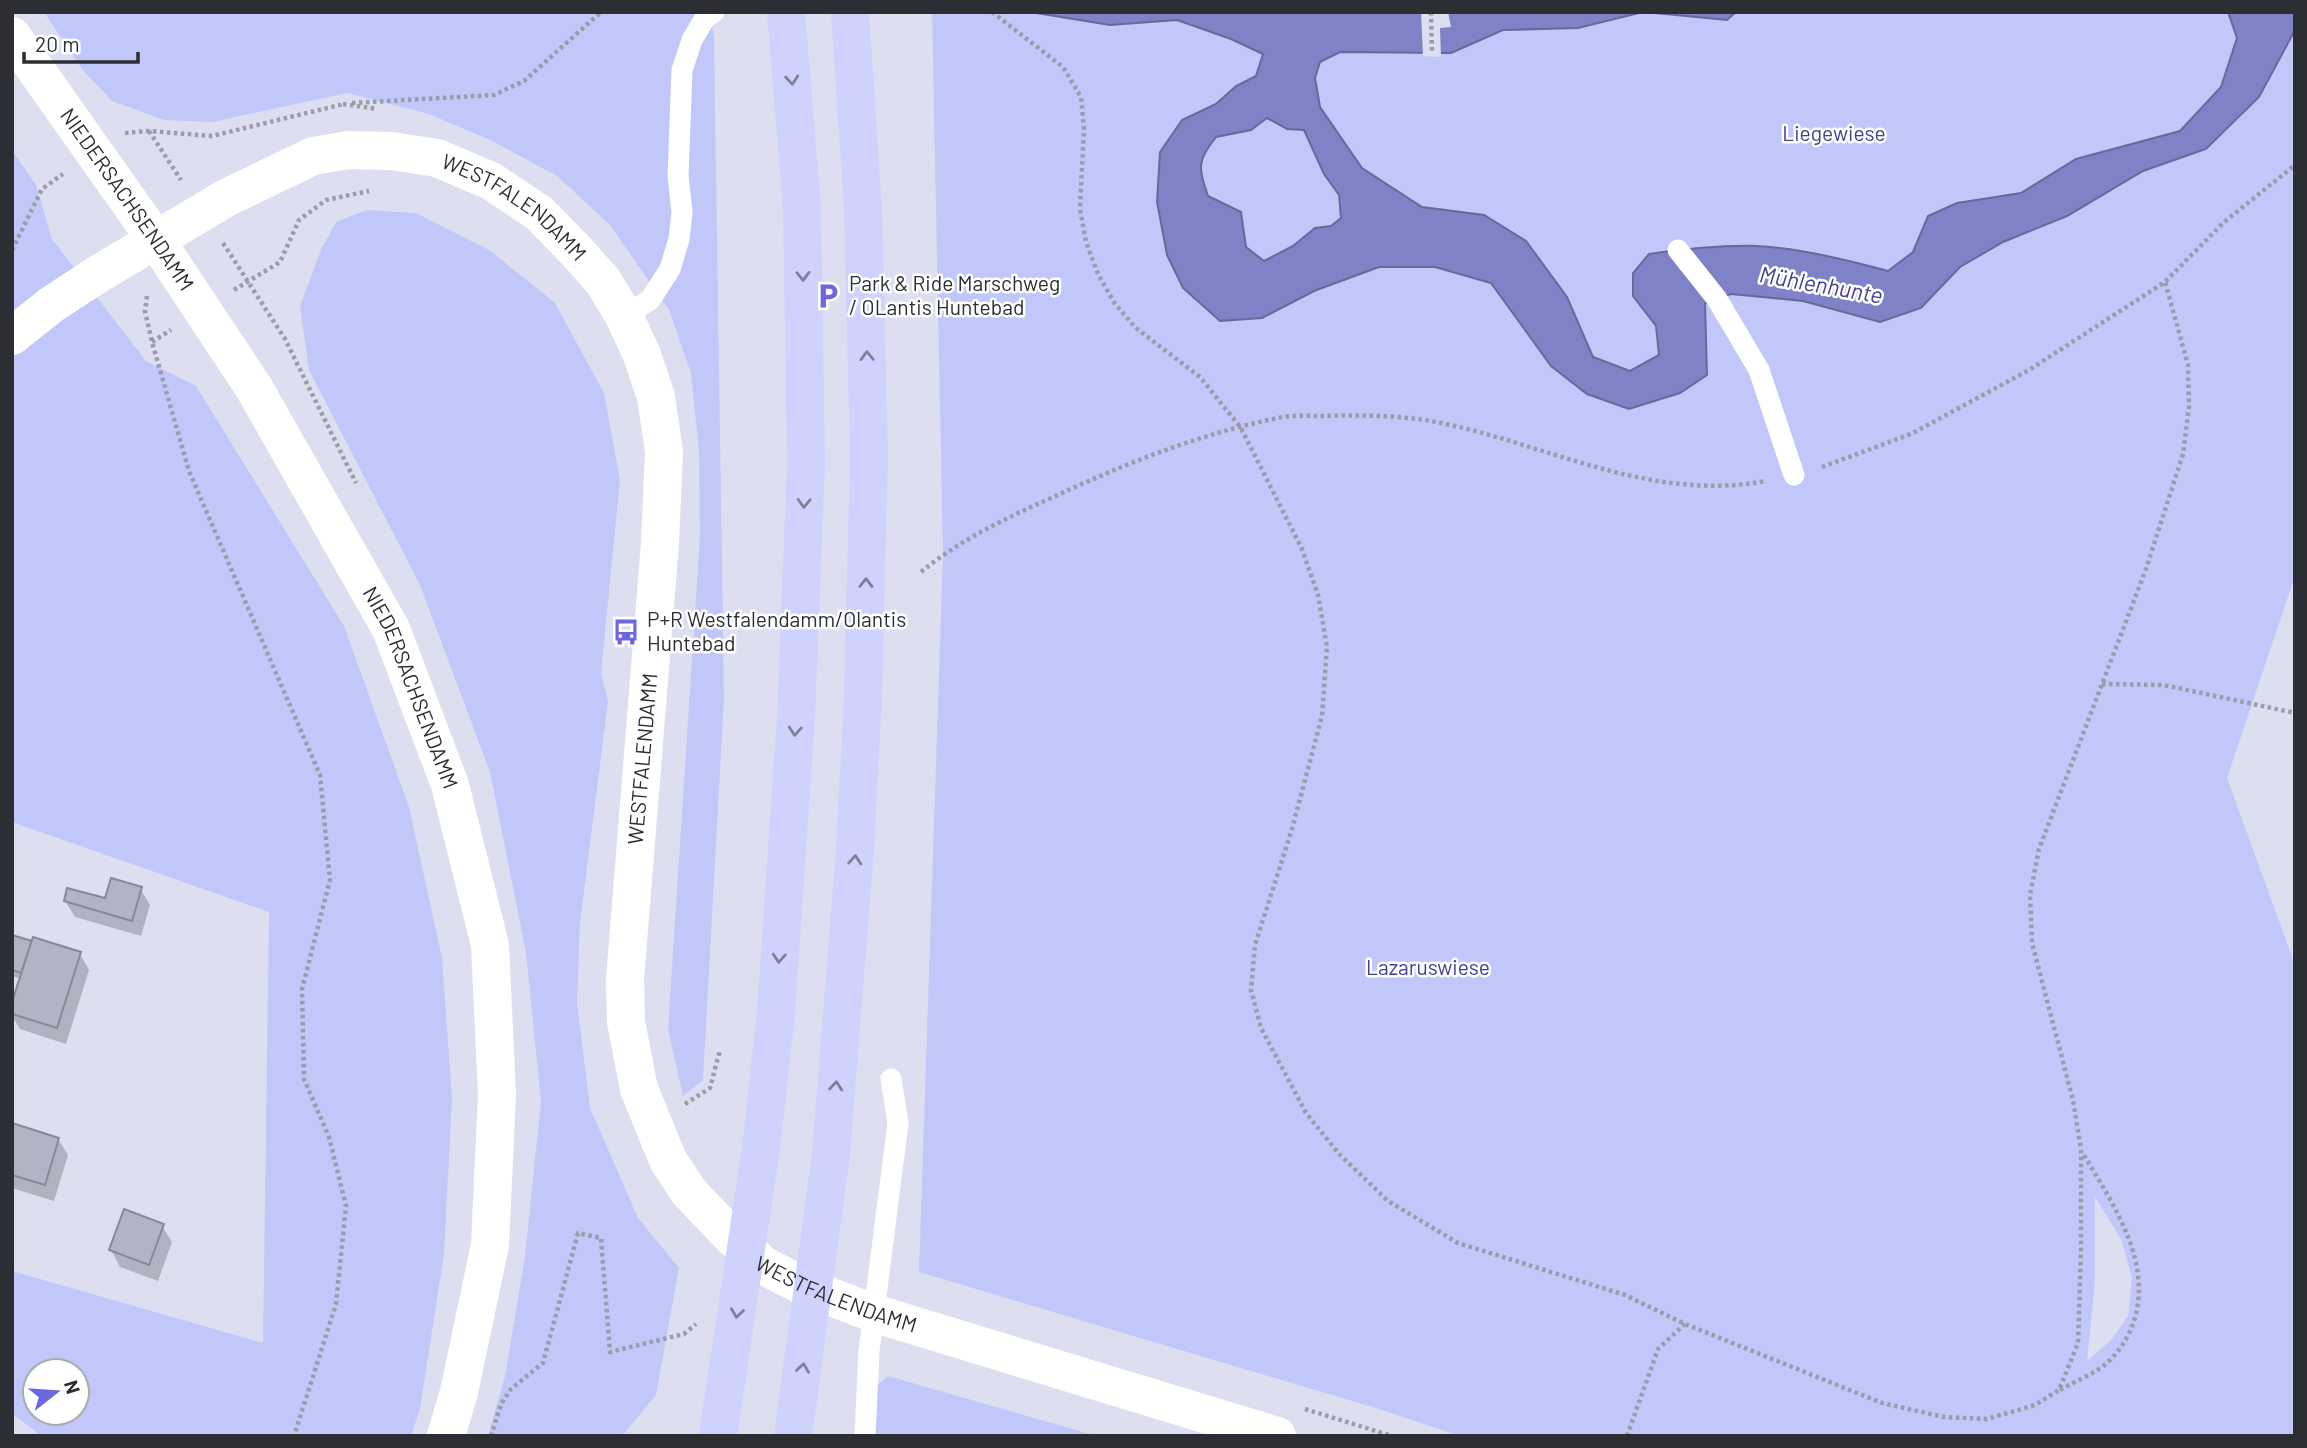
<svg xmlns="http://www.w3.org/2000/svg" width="2307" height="1448" font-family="Barlow,sans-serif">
<rect width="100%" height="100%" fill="#dddff0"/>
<g fill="#c2c7fa" fill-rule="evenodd">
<path d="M44 12H710L714 37 724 698 703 1080 683 1096 668 1029 700 536 699 451 691 373 669 310 610 225 557 176 492 141 429 114 347 93 212 122 164 120 112 101 82 69Z"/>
<path d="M932 12H1030L1110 25 1177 20 1231 39 1263 54 1256 76 1236 86 1216 104 1182 120 1160 152 1157 202 1167 255 1183 288 1220 321 1262 318 1314 291 1379 267H1435L1491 283 1551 366 1587 394 1707 375 1705 303 1731 294 1803 301 1880 322 1921 308 1960 267 2003 241 2067 216 2143 171 2206 148 2259 97 2295 30V576L2227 778 2295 965V1436H1460L1379 1409 919 1272 943 554ZM2095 1197 2121 1239 2132 1278 2128 1316 2111 1340 2087 1361 2095 1280Z"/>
<path d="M1643 12 1727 20 1736 12H2228L2237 38 2221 87 2180 131 2076 159 2021 193 1957 203 1928 216 1913 252 1888 271 1847 260 1688 248 1649 254 1633 296 1656 326 1659 355 1630 371 1593 357 1567 297 1484 215 1422 207 1362 168 1320 107 1315 78 1320 62 1340 52 1451 53 1503 30 1578 28Z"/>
<path d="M1267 118 1287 129 1304 130 1324 174 1339 195 1342 218 1331 226 1315 228 1293 246 1264 261 1246 247 1241 212 1208 196C1198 166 1197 162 1216 137L1251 130Z"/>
<path d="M12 150 36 185 52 239 146 361 196 386 344 626 409 807 442 958 452 1098 444 1254 420 1409 411 1436H41L12 1413V1271L263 1343 269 912 12 822ZM35 1371H77V1413H35Z"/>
<path d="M367 210 416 213 489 250 555 303 604 393 620 480 601 673 608 701 580 923 577 1002 590 1108 638 1218 679 1268 656 1395 622 1436H488L505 1376 525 1256 541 1101 526 953 490 772 420 585 309 370 300 306 321 250 336 222Z"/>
<path d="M888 1376 1090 1434 1096 1436H855L860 1400Z"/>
</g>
<g fill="#7f82c6" stroke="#66699a" stroke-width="2" fill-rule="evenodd">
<path d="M1030 12H1643L1578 28 1503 30 1451 53 1340 52 1320 62 1315 78 1320 107 1362 168 1422 207 1484 215 1526 241 1567 297 1593 357 1630 371 1659 355 1656 326 1633 296V273L1649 254C1684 249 1720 245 1756 246 1798 248 1848 260 1888 271L1913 252 1928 216 1957 203 2021 193 2076 159 2180 131 2221 87 2237 38 2228 12H2295V30L2259 97 2206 149 2143 171 2067 216 2003 242 1960 267 1921 308 1880 322 1803 301 1731 294 1705 303 1707 375 1680 393 1629 409 1587 394 1551 366 1491 283 1435 267H1379L1314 291 1262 318 1220 321 1183 288 1167 255 1157 202 1160 152 1182 120 1216 104 1236 86 1256 76 1263 54 1231 39 1177 20 1110 25ZM1267 118 1287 129 1304 130 1324 174 1339 195 1341 218 1331 226 1315 228 1293 246 1264 261 1246 247 1241 212 1208 196C1198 166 1197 162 1216 137L1251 130Z"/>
<path d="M1644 12H1736L1727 20Z"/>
</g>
<path fill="#dddff0" d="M1421 12H1448L1451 27 1440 28 1441 57 1423 56Z"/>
<g fill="#0003">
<path d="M140 888 150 905 141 936 75 917 65 901H106Z"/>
<path d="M12 939 80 954 89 970 66 1044 20 1029 12 1016V1008L21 979 12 976Z"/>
<path d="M12 1125 58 1139 68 1155 54 1201 12 1188Z"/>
<path d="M162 1226 172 1242 158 1281 120 1267 111 1250Z"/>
</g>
<g fill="#b2b4c5" stroke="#878999" stroke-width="2">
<path d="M111 878 142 887 132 921 64 901 67 888 105 898Z"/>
<path d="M12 935 32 941 21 973 12 970Z"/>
<path d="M33 937 81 952 57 1028 12 1014V1002Z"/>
<path d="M12 1123 59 1138 45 1185 12 1175Z"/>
<path d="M124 1209 164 1224 149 1265 109 1250Z"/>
</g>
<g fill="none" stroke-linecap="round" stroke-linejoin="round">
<g stroke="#9a9ca9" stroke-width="4.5" stroke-dasharray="3.5 3.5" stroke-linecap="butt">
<path d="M992 12 1063 67 1081 97 1084 128 1080 209 1086 242 1098 274 1115 304 1136 328 1200 377 1241 428 1302 549 1318 595 1327 647 1322 716 1292 829 1255 945 1251 990 1261 1028 1306 1113 1339 1154 1388 1201 1458 1243 1625 1295 1685 1324 1882 1403 1944 1417 1987 1419 2035 1405 2059 1390 2078 1343 2081 1250V1150L2073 1100 2032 943 2030 895 2039 849 2146 569 2183 454 2189 407 2188 365 2165 282"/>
<path d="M1431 12 1432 53"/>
<path d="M352 103 494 95 524 81 601 12"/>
<path d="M343 104 377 109"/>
<path d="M149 131 181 180"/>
<path d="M125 133 149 131 212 136 344 104"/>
<path d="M223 243 285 339 356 483"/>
<path d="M12 250 42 189 63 174"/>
<path d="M234 290 280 262 299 220 326 200 369 191"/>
<path d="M147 296 145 311 152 342 189 471 320 775 330 880 302 989 304 1079 329 1137 346 1206 336 1304 294 1436"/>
<path d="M152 342 171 330"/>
<path d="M1822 467 1911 434 2029 370 2165 282 2223 223 2295 165"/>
<path d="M921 572C960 540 1004 519 1049 499 1124 464 1201 433 1283 417 1295 415 1308 416 1320 416 1357 415 1395 415 1431 421 1545 442 1646 503 1766 481"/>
<path d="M2102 684 2164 685 2295 713"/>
<path d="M685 1104 710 1088 720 1050"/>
<path d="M2060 1390C2074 1382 2089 1376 2102 1367 2115 1357 2125 1343 2131 1329 2157 1266 2113 1204 2082 1152"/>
<path d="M1305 1409 1392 1436"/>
<path d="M491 1436 501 1404 511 1389 543 1363 578 1233 601 1238 610 1352 684 1334 696 1324"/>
<path d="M1627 1436 1658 1349 1685 1324"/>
</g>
<g stroke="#fff" stroke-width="21">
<path d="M1678 250 1717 299 1759 370 1794 475"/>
<path d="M624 316 650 300 670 269 679 239 682 212 678 176 682 70 692 40 705 18 714 12"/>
<path d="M865 1436 869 1351 898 1123 891 1079"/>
</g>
<g stroke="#fff" stroke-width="38">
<path id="s1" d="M12 36 156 240 254 388 391 629 450 785 490 945 497 1095 490 1245 459 1392 446 1436"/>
<path id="s2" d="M12 336 51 305 95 276 226 198 313 156 349 150 391 151 437 158 491 181 539 213 577 252 603 281 624 316 642 355 656 397 664 452 660 543 625 979 626 1022 639 1089 668 1160 689 1192 727 1232 764 1266 808 1288 873 1313 1277 1436"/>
</g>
<g stroke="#cfd2fc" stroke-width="38">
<path d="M718 1436 761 1148 776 1012 796 717 806 464 802 208 786 12"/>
<path d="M793 1436 831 1154 855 849 863 696 869 455 863 210 850 12"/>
</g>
</g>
<defs><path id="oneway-chevron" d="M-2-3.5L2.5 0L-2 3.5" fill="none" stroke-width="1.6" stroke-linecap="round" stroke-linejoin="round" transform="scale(1.75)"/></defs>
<g stroke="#7e8098">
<use href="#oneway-chevron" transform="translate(792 80) rotate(85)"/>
<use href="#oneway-chevron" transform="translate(803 276) rotate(89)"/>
<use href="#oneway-chevron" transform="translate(867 356) rotate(-91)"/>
<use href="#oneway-chevron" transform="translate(804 503) rotate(92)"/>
<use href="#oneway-chevron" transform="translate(866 583) rotate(-89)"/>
<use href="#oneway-chevron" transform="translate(795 731) rotate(94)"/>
<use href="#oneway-chevron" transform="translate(855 860) rotate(-86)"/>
<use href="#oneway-chevron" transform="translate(779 958) rotate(94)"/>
<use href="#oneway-chevron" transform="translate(836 1086) rotate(-85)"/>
<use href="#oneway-chevron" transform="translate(737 1313) rotate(98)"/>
<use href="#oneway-chevron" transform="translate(803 1368) rotate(-82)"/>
</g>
<defs>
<g id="parking-bare" transform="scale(2.1)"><path d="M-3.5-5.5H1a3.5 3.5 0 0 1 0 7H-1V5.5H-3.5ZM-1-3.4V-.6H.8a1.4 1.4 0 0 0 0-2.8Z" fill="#6c66e0" stroke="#fff" stroke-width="2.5" paint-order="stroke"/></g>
<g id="bus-bare" transform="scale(2.1)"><path d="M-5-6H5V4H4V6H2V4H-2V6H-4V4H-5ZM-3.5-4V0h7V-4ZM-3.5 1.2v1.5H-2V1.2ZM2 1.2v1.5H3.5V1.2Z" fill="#6c66e0" stroke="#fff" stroke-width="2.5" paint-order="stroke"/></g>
</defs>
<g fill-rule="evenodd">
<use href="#parking-bare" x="828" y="296"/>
<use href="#bus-bare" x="626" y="632"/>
</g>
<g text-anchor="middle" stroke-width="5" stroke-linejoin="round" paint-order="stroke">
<g font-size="21" fill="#423e90" stroke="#fff">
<text x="1834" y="141">Liegewiese</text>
<text x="1428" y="975">Lazaruswiese</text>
</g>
<g font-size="21" fill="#2d2e34" stroke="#fff">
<text dy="7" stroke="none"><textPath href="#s1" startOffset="200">NIEDERSACHSENDAMM</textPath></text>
<text dy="7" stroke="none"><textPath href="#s2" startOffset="569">WESTFALENDAMM</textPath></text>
<text dy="7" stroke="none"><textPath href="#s1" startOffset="766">NIEDERSACHSENDAMM</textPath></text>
<text transform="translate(643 759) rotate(-85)" y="7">WESTFALENDAMM</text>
<text dy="7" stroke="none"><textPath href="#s2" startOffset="1808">WESTFALENDAMM</textPath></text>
</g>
<g font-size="21" fill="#2d2e34" stroke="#fff" text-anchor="start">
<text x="849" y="291">Park &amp; Ride Marschweg<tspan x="849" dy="24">/ OLantis Huntebad</tspan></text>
<text x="647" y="627">P+R Westfalendamm/Olantis<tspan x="647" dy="24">Huntebad</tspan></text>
</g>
<g font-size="23" font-style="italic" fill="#454194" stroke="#fff">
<text transform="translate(1821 285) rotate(10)" y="8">Mühlenhunte</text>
</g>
</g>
<rect width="2307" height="1448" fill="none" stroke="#2d2e34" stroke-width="28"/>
<g transform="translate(56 1392) rotate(73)"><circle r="33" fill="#ffffff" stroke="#ababae" stroke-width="2"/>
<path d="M0-5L12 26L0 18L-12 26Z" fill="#6c66e0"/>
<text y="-10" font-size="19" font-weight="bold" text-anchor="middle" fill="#2d2e34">N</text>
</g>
<path d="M24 52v10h114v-10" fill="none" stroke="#2d2e34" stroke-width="3.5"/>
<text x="35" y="52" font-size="21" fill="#2d2e34" stroke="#ffffff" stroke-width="5" paint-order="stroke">20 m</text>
</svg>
